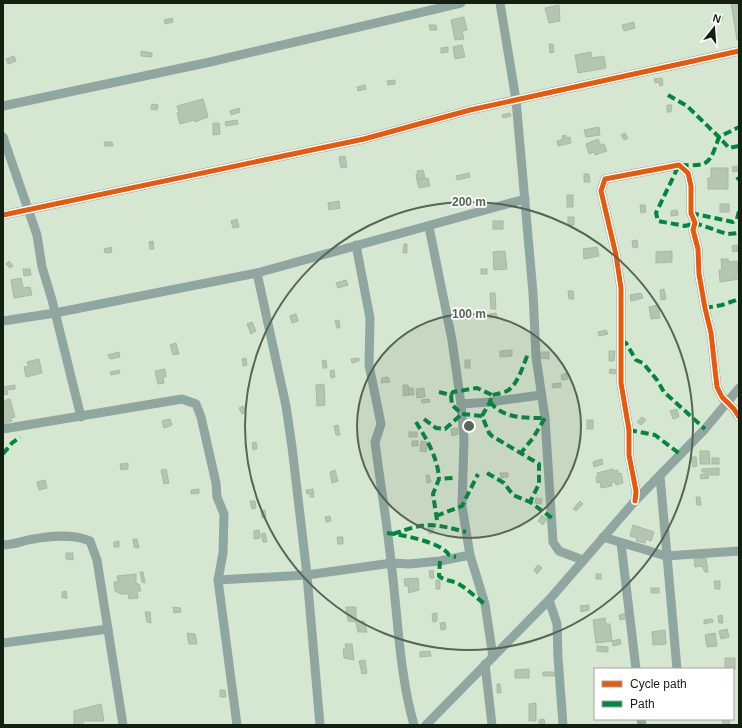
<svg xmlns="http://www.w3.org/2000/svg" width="742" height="728" font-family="Arial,sans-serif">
<rect width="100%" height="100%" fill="#d6e7d1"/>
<g fill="#b4c6af" stroke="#aab7a6">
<path d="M731 3H737L739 15V40H737Z"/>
<path d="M559 5 560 21 549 23 545 8Z"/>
<path d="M717 15 723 16 722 20H717Z"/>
<path d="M464 17 467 30 462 31 464 39 455 40 451 20Z"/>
<path d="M172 18 173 22 165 24 164 20Z"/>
<path d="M634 22 635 28 624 31 622 25Z"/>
<path d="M429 25H436L437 30H430Z"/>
<path d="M549 44H553L554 52 550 53Z"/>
<path d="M462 45 465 57 455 59 453 47Z"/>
<path d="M448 47V52L441 53V48Z"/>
<path d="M141 51 152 53V57L141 56Z"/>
<path d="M591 52 592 58 604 56 606 68 578 73 575 55Z"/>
<path d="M14 56 16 61 8 64 6 59Z"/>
<path d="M662 78 663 85 660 86 659 82 655 83 654 79Z"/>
<path d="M395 80V84L388 85 387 81Z"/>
<path d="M365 85 366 89 358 91 357 87Z"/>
<path d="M203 99 208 117 195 122 194 120 180 124 177 113 179 112 177 106Z"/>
<path d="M152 104 158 105 157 110 151 109Z"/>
<path d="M667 105H672L671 112H667Z"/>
<path d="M239 108 240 112 231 115 230 111Z"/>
<path d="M510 113 511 116 503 118 502 115Z"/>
<path d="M237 120 238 124 226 126 225 122Z"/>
<path d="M213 123H219L220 134 213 135Z"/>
<path d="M599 127 600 135 586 137 584 130Z"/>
<path d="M625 133 628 138 624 140 621 135Z"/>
<path d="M566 135V138L570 137 571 143 558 146 557 141 563 139 562 136Z"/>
<path d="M598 139 601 145 604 144 607 151 595 155 594 152 589 154 586 144Z"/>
<path d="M104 142H112L113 146H105Z"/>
<path d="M345 156 347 167 341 168 339 157Z"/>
<path d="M737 166 738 171 733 172 732 167Z"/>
<path d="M711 168H728V189H708V178H711Z"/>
<path d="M423 170 425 178 417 180 416 174H418L417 171Z"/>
<path d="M469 173 470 177 457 180 456 176Z"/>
<path d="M584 174H589L590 182H584Z"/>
<path d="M428 178 430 186 419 188 417 180Z"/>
<rect x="567" y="195" width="6" height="12"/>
<path d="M339 201 340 208 329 210 328 203Z"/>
<rect x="720" y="204" width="9" height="8"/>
<path d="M640 205H645L646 212 641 213Z"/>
<path d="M677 210 678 215 671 216V211Z"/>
<rect x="568" y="217" width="6" height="8"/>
<path d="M237 219 239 227 233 228 231 221Z"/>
<rect x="493" y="221" width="10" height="8"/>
<path d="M637 240 638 247 633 248 632 241Z"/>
<path d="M153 241 154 249H150L149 242Z"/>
<path d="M404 244H407V253H403Z"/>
<path d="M737 245 738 251 733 252 732 246Z"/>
<path d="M111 247 112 252 105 253 104 249Z"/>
<path d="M597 247 599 256 584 259 583 249Z"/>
<path d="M505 251 507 269 494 270 493 252Z"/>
<path d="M672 251V262L656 263V252Z"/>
<path d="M721 259H728L729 262 737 261 739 279 720 282 719 270H722Z"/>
<path d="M9 261 13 266 10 268 6 264Z"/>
<path d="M23 269H30L31 275 24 276Z"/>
<rect x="481" y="269" width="6" height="5"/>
<path d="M21 278 23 288 30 287 32 295 14 298 11 280Z"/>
<path d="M346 280 348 285 338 288 336 283Z"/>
<path d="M664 289 666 299 661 300 660 290Z"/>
<path d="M568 291H573L574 299H569Z"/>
<path d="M490 293H495L496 309H491Z"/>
<path d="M641 293 643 298 631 301 630 295Z"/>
<path d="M658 305 660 318 651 319 649 307Z"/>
<path d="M496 313 497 317 489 318V314Z"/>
<path d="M296 314 298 321 292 323 290 316Z"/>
<path d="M339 320 340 328H337L335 321Z"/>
<path d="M252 322 256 331 251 334 247 324Z"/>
<path d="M606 330 608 334 599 336 598 332Z"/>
<path d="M176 343 179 354 173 355 170 345Z"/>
<path d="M512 350V356L500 357V351Z"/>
<path d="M609 351H615L614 361H609Z"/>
<path d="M119 352 120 357 110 359 108 355Z"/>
<path d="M541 352H549V359L540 358Z"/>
<path d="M246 358 247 365 243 366 242 359Z"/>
<path d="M359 358V361L352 363 351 359Z"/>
<path d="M39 359 42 373 26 377 24 367 29 366 27 362Z"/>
<path d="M326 360 327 368H323L322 361Z"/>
<rect x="465" y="360" width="5" height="8"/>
<path d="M165 369 166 377H163L164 383 158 384 155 371Z"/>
<path d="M610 369 616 370 615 374 609 373Z"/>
<path d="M119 370 120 373 111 375 110 372Z"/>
<path d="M334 370 335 377 331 378 330 371Z"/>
<path d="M567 373 568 379 562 380 561 375Z"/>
<path d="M388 377 390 382 381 383 382 378Z"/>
<path d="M561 383V387L553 388 552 384Z"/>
<path d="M324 384 325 405 317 406 316 385Z"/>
<path d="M15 385V389L7 390 8 394 3 395V387Z"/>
<path d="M403 385H408L409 395 403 396Z"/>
<path d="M408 388H413L414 395H409Z"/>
<path d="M424 388 425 397 417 398 416 389Z"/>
<path d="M10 399 15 417 11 418 12 421 3 424V401Z"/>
<path d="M429 399 430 402 422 403 421 400Z"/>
<path d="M243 406 246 412 242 414 239 408Z"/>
<path d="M677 409 679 417 673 419 670 411Z"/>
<path d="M642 417 646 420 641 425 637 422Z"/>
<path d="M170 419 172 425 164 428 162 421Z"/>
<rect x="587" y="420" width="6" height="9"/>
<path d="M338 425 340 435H336L334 426Z"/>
<path d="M457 428 458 434 452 436 451 429Z"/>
<rect x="409" y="432" width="8" height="5"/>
<rect x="412" y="441" width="6" height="5"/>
<path d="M421 441 427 442 426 452 420 451Z"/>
<path d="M256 442 257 449 253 450 252 443Z"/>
<path d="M700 451H709L710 464H700Z"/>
<path d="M691 457H696L697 466 693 467Z"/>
<rect x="712" y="458" width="7" height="6"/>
<path d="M602 459 603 464 594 467 593 462Z"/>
<path d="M128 463V469L121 470 120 464Z"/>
<path d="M719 468V475H710V472H702V469Z"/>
<path d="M166 469 169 483 164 484 161 470Z"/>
<path d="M613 469 614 471 618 470V474L621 473 623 483 616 485 615 482 611 483 612 486 601 488 600 482 597 483 596 477 598 476 597 473Z"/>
<path d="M335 470 338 481 332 483 330 472Z"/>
<path d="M500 473H508V477L501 478Z"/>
<path d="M708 473 709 478 701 479 700 475Z"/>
<path d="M426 475H429L431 482 427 483Z"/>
<path d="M45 480 47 488 39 490 37 482Z"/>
<path d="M199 489V493L191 494V490Z"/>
<path d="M313 489 314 497H310V493L307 494 306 490Z"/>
<path d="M696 497H700L701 505H697Z"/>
<path d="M536 498 542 499 541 504 535 503Z"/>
<path d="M250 501H255L256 508 252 509Z"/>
<path d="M580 501 583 504 576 511 573 509Z"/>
<path d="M265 510 266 517 262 518 261 511Z"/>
<path d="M542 515 547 519 543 525 538 521Z"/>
<path d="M330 516 331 521 326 522 325 517Z"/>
<path d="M633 525 654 532 651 541 646 539 645 543 636 541 637 538 630 536Z"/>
<path d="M428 526H433V533L429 534Z"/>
<path d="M259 530 260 538 254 539V531Z"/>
<path d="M265 533 267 542H263L261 534Z"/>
<path d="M337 537H343V544H338Z"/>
<path d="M133 539H137L139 548 134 547Z"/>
<path d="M119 541V547H114V542Z"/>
<path d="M66 553H73V560L66 559Z"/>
<path d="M706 558 708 572H705L702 566 695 567 694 559Z"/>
<path d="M538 565 542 568 537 574 534 570Z"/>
<path d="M433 570 434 578H430L429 571Z"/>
<path d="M140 572H143L145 583 142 582Z"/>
<path d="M136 574V584H139L141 591H137L138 598 129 599 128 594H121L115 591 114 582H118L117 576Z"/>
<rect x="596" y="574" width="5" height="5"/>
<path d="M418 578 419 590 409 593 408 586H405L404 579Z"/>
<rect x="436" y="580" width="4" height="9"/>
<path d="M714 581H720V589H715Z"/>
<rect x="651" y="588" width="8" height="5"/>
<path d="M66 591 67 598H62V592Z"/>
<path d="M589 605V610L581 612 580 606Z"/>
<path d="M173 607 180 608 181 612 174 613Z"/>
<path d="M346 607H356V622L348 621Z"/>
<path d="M145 612H150L151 623 147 622Z"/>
<path d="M437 613V621L433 622 432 614Z"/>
<path d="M628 613 629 618 620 620 619 615Z"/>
<path d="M722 615 723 623H719L718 616Z"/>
<path d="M605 618 606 624H610L612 641 596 643 593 620Z"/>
<path d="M712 619 713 622 704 624V620Z"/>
<path d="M364 621 367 632H358L356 622Z"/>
<path d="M445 622 446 629 441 630 440 623Z"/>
<path d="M727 629 729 637 721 639 719 631Z"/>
<path d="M665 630 666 644 653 645 652 632Z"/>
<path d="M187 633 195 634 197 644H189Z"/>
<path d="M715 633 717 646 707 647 705 635Z"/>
<path d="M620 639 621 644 613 646 612 641Z"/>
<path d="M345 644H352L354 660 344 658 343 649 346 650Z"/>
<path d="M597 646 608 647V652L597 651Z"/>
<path d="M430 651 431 656 420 657V652Z"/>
<rect x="725" y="658" width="10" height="11"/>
<path d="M365 660 367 673 362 674 359 661Z"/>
<path d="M529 669V678H515V670Z"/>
<path d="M543 672H554L555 676H543Z"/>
<path d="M497 684H500L501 693H497Z"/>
<path d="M220 690H225L226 697H220Z"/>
<path d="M536 703V721H529V704Z"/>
<path d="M101 704 104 721H83V725H74V711Z"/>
<path d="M544 719 545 724 539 725V720Z"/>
<path d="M722 719H729L730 725H723Z"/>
</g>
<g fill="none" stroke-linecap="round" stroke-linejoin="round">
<g stroke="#8fa6a1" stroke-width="9">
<path d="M500 3 516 100 533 293 536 357 545 418 553 542 559 551 583 560"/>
<path d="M3 106 210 62 461 3"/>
<path d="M3 137 37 235 42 267 52 300 81 417"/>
<path d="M3 215 364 139 470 110 739 51"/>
<path d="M429 227 452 340 461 404 464 440 462 506 470 555 485 604 493 657"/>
<path d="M356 245 370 318 369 365 381 424 375 442C380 482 387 522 391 562 398 616 399 673 414 725"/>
<path d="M257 273 286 406 292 447 307 575 320 725"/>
<path d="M3 321 55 313 257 273 525 199"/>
<path d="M461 404 490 402 541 395"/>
<path d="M3 429 182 399 196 404 201 417 216 483 217 497 224 514 223 553 218 580 237 725"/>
<path d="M660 476 677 669"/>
<path d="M635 501 636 491 629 455V430L621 383V288L616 255 601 191 605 179 679 165 688 173 691 186V213L695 223 693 230 698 249 699 274 705 308 711 333 717 387 722 397 734 409 739 417"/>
<path d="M603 537 666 556 739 551"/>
<path d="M621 543 636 669"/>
<path d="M3 545C11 545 20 542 28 540 48 536 71 533 90 541L97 560 123 725"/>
<path d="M218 580 307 575 392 563 409 564 440 561 470 555"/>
<path d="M549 600 557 624 558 657 563 725"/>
<path d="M3 643 108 629"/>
<path d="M485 664 492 725"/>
<path d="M641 719 642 725"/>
<path d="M426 725 549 600 635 501 705 429 739 388"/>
</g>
<g stroke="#00873e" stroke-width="4" stroke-dasharray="8 4" stroke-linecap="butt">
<path d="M668 95 687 106 719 137 739 127"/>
<path d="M739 146 729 148 719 137C709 165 710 166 679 165L656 213 658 221 685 226 695 223 727 234 739 233"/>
<path d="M737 177 739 180"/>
<path d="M691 213 733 222 737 219 739 211"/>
<path d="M705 308 722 305 739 299"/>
<path d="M621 341 626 343 636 360 643 363 657 380 664 392 705 429"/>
<path d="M439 392 451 395 452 405 462 414 482 416 489 433 492 436 539 464V484L530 502"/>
<path d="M451 395 453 392 477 388 492 395"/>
<path d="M490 402C503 419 526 418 545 418L533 438 520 454"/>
<path d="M482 416 490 402 492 395C497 394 503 393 507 391 518 385 523 365 528 354"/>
<path d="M424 419 436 428 445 429 462 414"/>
<path d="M416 422C427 440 438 458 439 479"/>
<path d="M629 430 655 435 680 454"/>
<path d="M3 454 12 443 20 437"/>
<path d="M487 473 504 483 513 495 530 502 552 518"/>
<path d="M436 516 462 506 478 474"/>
<path d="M437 520 433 494 439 479 453 478"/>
<path d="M387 533C403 535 441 542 449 555L456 557"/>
<path d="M393 534C428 522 431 523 466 532"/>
<path d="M440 561 439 576C445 581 450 580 457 583 467 588 475 597 485 604"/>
</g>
<g stroke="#fff" stroke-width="8">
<g id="cycleway">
<path d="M3 215 364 139 470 110 739 51"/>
<path d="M635 501 636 491 629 455V430L621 383V288L616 255 601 191 605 179 679 165 688 173 691 186V213L695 223 693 230 698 249 699 274 705 308 711 333 717 387 722 397 734 409 739 417"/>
</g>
</g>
<use href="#cycleway" stroke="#e8590c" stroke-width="5"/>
</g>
<circle cx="469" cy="426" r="112" fill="#576554" fill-opacity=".12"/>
<g fill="none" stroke="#576554" stroke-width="2">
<circle cx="469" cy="426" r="112"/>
<circle cx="469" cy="426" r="224"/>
</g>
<circle cx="469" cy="426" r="6" fill="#576554" stroke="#fff" stroke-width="2"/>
<g font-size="12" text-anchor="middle" font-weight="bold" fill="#576554" stroke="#fff" stroke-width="3.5" stroke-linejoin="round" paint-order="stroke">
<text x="469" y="206">200 m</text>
<text x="469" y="318">100 m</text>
</g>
<rect width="742" height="728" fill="none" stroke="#131f10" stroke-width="8"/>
<rect x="594" y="668" width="140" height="52" fill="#ffffff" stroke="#a1a59f"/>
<rect x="602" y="681" width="20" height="6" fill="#e8590c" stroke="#a1a59f"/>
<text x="630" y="688" font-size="12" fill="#131f10">Cycle path</text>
<rect x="602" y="701" width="20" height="6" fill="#00873e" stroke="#a1a59f"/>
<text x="630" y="708" font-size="12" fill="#131f10">Path</text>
<g transform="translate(714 28) rotate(17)" stroke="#ffffff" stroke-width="3" paint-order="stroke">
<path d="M0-3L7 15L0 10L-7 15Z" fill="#131f10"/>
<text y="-6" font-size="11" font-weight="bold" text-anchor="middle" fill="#131f10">N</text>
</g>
</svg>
